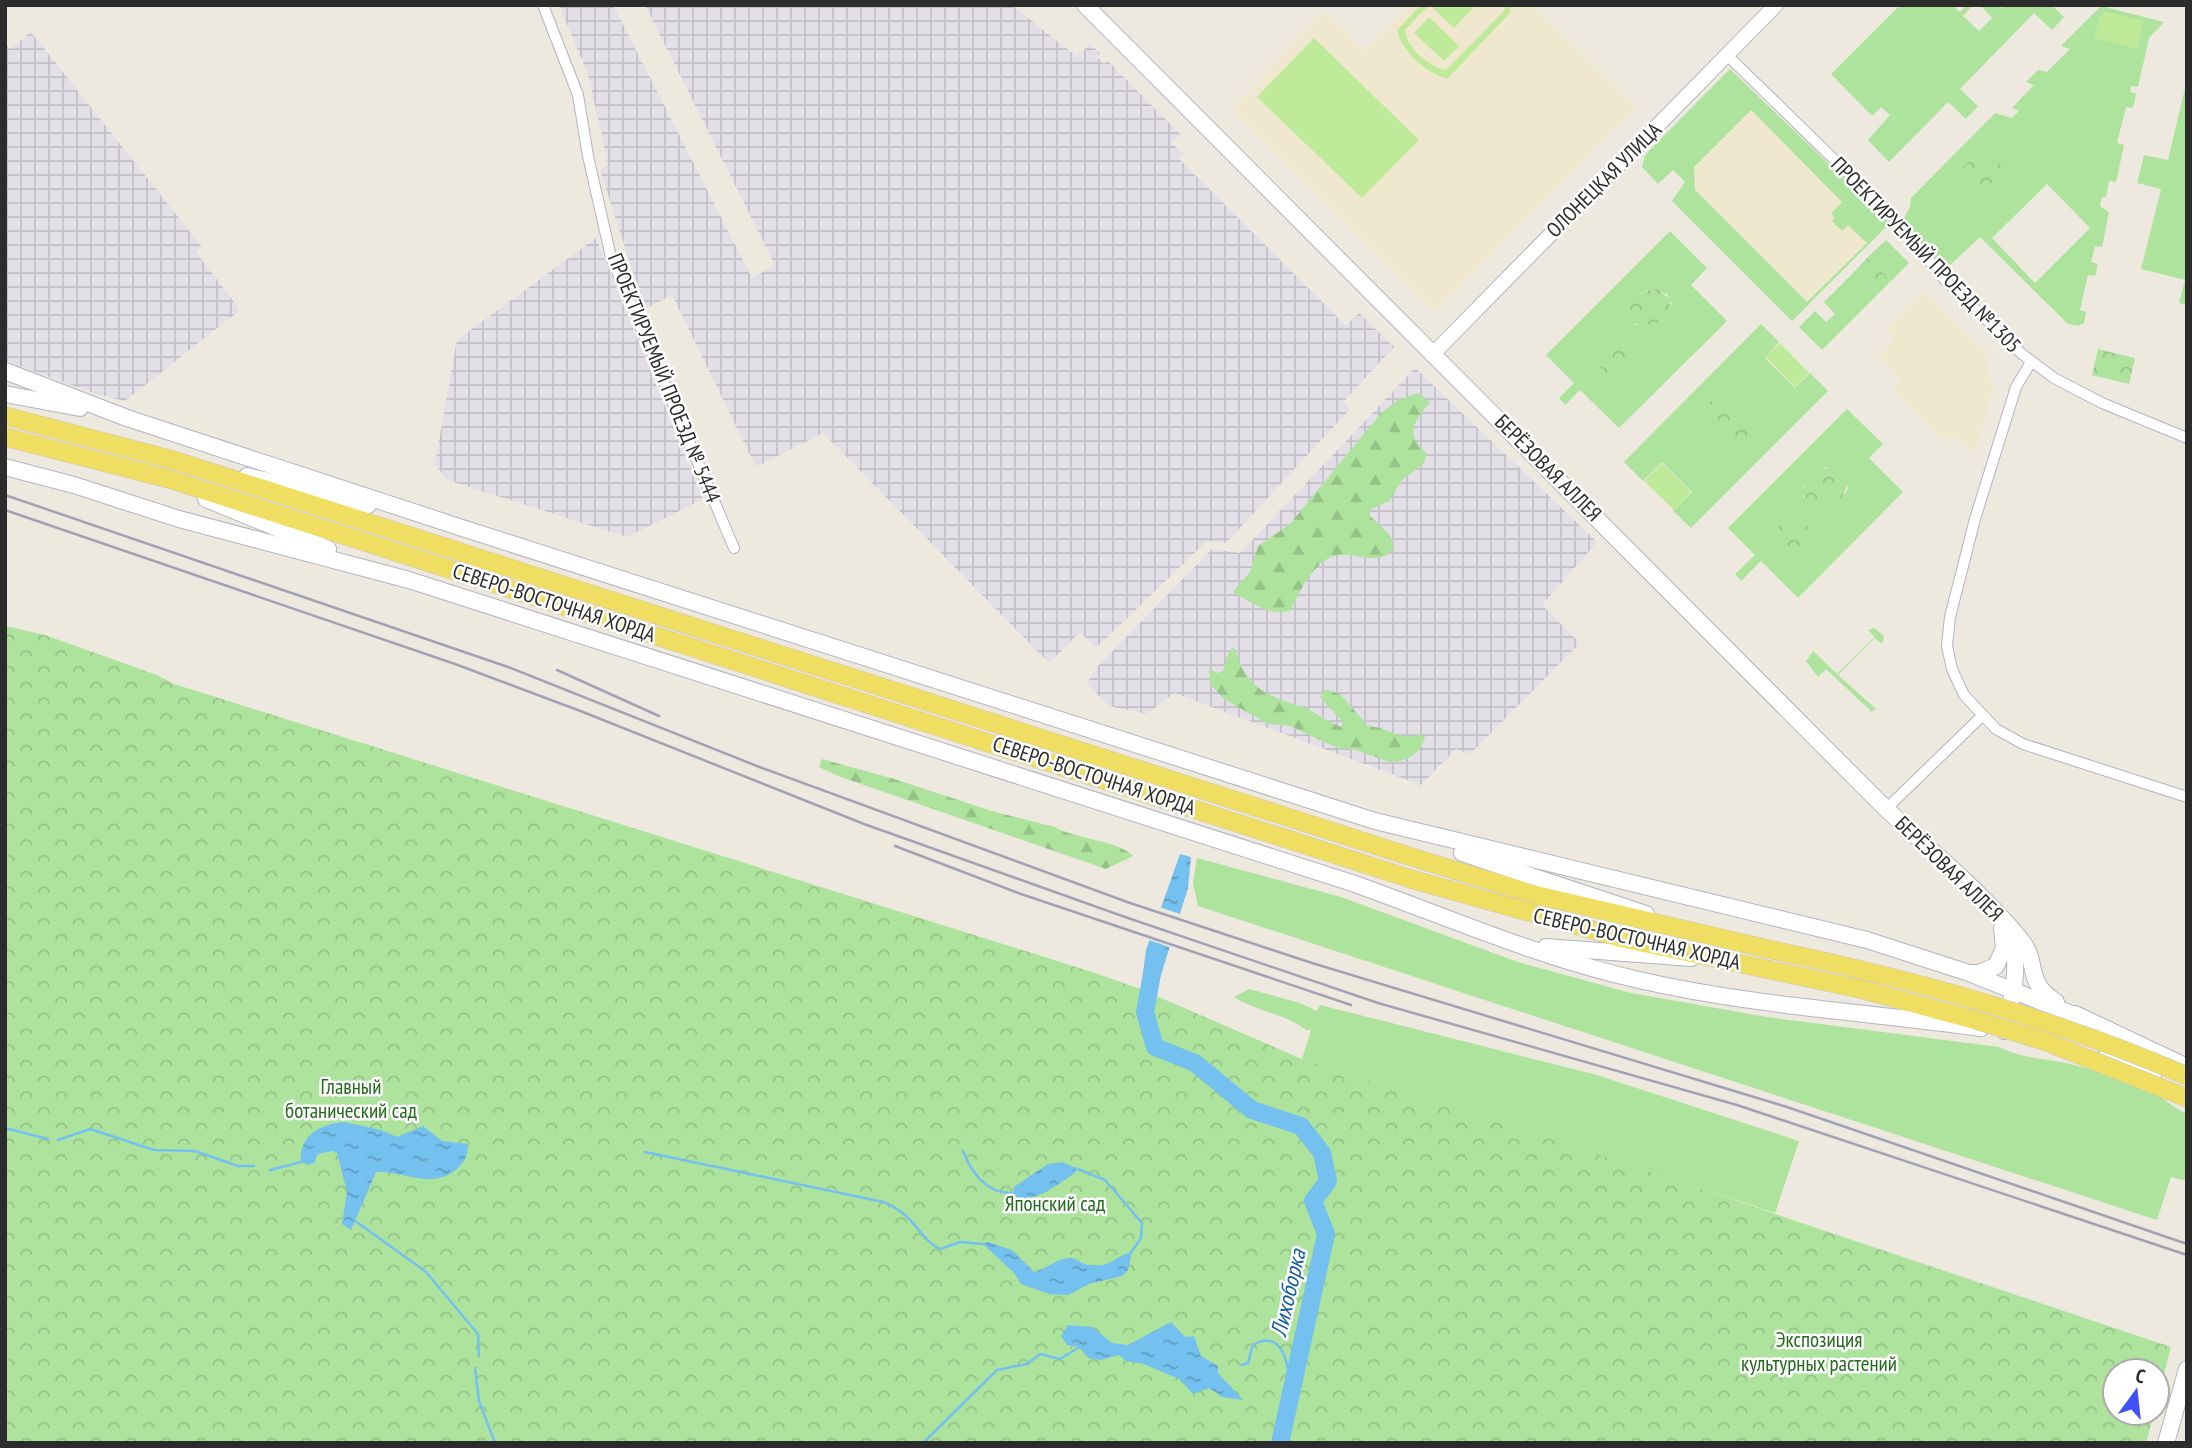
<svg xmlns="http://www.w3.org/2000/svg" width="2192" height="1448" font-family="'PT Sans Narrow',sans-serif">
<defs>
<pattern id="industrial-grid" width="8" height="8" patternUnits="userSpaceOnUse" patternTransform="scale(1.75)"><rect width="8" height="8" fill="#e2dfe7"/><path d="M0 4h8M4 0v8" fill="none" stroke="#c2c0c6"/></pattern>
<pattern id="forest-firs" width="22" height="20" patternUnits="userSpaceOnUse" patternTransform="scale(1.75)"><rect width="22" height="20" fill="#ade39d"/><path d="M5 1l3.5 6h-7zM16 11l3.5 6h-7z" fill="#95c387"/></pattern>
<pattern id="park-crowns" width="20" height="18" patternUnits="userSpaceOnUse" patternTransform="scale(1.75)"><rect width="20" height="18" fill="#ade39d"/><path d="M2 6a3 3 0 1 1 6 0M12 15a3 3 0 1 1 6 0" fill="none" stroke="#95c387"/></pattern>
<pattern id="water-ripples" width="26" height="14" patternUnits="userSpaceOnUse" patternTransform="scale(1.75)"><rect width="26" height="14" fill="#74c0ee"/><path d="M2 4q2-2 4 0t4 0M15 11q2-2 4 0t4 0" fill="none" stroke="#5f9cc1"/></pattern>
</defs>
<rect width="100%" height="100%" fill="#eee9df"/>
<g fill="url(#industrial-grid)">
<path d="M559 5H613L752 278 775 265 645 5H1012L1077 57 1090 44 1100 53 1097 57 1104 64 1107 60 1180 134 1172 143 1183 154 1179 159 1346 326 1359 313 1394 347 1343 402 1349 410 1226 543 1207 541 1096 648 1080 632 1049 663 823 433 756 467 672 295 645 309 600 170 608 164 588 74Z"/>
<path d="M31 32 202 247 196 252 240 310 125 401 96 394 5 361V44L10 49Z"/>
<path d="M596 238 703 499 627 537 447 480 435 464 457 340Z"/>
<path d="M1415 368 1597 542 1542 605 1580 643 1470 754 1456 749 1421 785 1174 693 1147 714 1109 706 1087 683 1098 666 1212 549 1240 553Z"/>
</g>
<g fill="#efe8cf">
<path d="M1408 5H1531L1636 107 1435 312 1232 109 1325 10 1365 51Z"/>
<path d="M1751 110 1843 202 1833 221 1848 225 1867 243 1807 303 1694 190V167Z"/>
<path d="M1924 291 1985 351 1988 376 1995 386 1974 455 1958 438H1941L1892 390 1902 380 1878 357 1894 340 1885 330Z"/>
</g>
<g fill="#ade39d" fill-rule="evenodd">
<path d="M1900 5H1952L1960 12 1967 5H1973L1963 16 1979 31 1992 18 1980 5H1997L2001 8 2004 5H2052L2064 17 2052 30 2034 13 1960 89 1978 106 1966 119 1948 102 1889 162 1868 140 1890 115 1881 107 1872 116 1831 74Z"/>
<path d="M2101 6 2164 22 2149 38 2138 87 2131 86 2130 92 2136 94 2133 108 2126 107 2117 143 2124 145 2116 182 2109 181 2106 197H2102L2100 206 2109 212 2102 247 2095 246 2091 262 2098 264 2095 276 2088 275 2080 310 2086 312 2084 323 2078 326 2068 324 1980 237 1947 268 1941 266 1903 220 1910 207 1911 198 1995 113 2012 118 2019 111 2012 108 2034 85 2026 82 2038 70 2047 72 2070 49 2061 46ZM2047 184 2090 228 2035 283 1992 238Z"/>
<path d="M1730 69 1890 223 1792 321 1672 201 1685 182 1673 170 1658 184 1642 167 1645 155ZM1751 110 1842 202 1831 214 1835 218 1832 221 1842 231 1848 225 1867 243 1807 302 1695 190 1694 167Z"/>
<path d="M2187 80V305L2179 303 2185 280 2141 269 2161 189 2137 183 2144 155 2168 160Z"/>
<path d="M1670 231 1707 268 1691 285 1727 321 1619 428 1580 390 1565 405 1559 398 1574 383 1546 355ZM1652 289 1667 294 1672 304 1642 324 1635 325 1633 304 1642 293ZM1606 344 1626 346 1631 354 1630 365 1624 373 1614 375 1601 368 1598 357Z"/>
<path d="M1886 240 1909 263 1891 281 1867 258Z"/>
<path d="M1856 270 1879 293 1822 350 1799 327 1815 311 1826 322 1835 314 1824 302Z"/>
<path d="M1761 324 1779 342 1765 358 1795 388 1810 373 1828 391 1691 528 1673 511 1692 492 1662 462 1643 481 1624 462Z"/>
<path d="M1847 409 1883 444 1869 458 1903 492 1798 598 1761 561 1741 581 1735 574 1755 555 1728 528ZM1828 467 1846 478 1848 489 1842 498 1826 503 1803 497V487C1811 480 1818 470 1828 467ZM1789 518 1799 519 1807 526 1808 541 1797 551 1782 548 1777 528Z"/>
<path d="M1874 628 1884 636 1882 644 1875 638 1838 675 1876 709 1872 712 1826 669 1818 677 1806 661 1813 651 1837 674 1875 637 1868 630Z"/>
<path d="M1197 858 1341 897 1518 962 1631 993 1767 1017 1999 1047C2024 1060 2051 1058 2078 1066 2096 1071 2141 1084 2155 1093 2166 1101 2174 1108 2187 1114V1181L2171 1177 2157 1220 1198 906 1193 883Z"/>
<path d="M1249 989 1300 1003 1317 1011 1320 1005 1597 1075 1799 1141 1775 1213 1302 1059 1311 1030H1306C1285 1013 1257 1012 1234 997Z"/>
</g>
<g fill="url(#forest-firs)">
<path d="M1418 393 1430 402C1415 421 1403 433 1427 454L1423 464 1402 480 1389 501 1370 510V516L1389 534 1394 548C1377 570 1351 548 1331 557 1310 567 1300 592 1291 610 1271 618 1249 601 1233 592L1250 572 1258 546 1289 525 1381 413 1398 400Z"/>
<path d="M1234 647C1246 681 1253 689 1287 702 1294 705 1302 706 1308 709 1319 716 1329 722 1341 727L1343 722 1320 697 1326 689 1341 695 1368 726C1381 727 1390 732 1402 736 1410 738 1416 733 1425 736 1421 754 1409 759 1392 763L1356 750 1335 747 1290 726 1268 724 1224 699 1210 684 1209 669 1218 673 1223 671 1229 651Z"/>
<path d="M822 759 891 778 995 812 1055 827C1071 838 1121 841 1133 856L1106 869 838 776 819 767Z"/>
</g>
<g fill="url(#park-crowns)">
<path d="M1973 157 2007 166H2008L1984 190 1966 185 1971 180 1955 175Z"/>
<path d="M1867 258 1891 281 1879 293 1856 270Z"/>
<path d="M1657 289 1670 299V315L1656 324H1632L1626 315C1628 302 1644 289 1657 289Z"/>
<circle cx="1615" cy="359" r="17"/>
<path d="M2098 349 2135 358 2129 384 2092 375Z"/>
<path d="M1720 392 1755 427 1736 446 1722 437 1726 432 1703 409Z"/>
<path d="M1834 467 1843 473 1848 483 1842 498C1833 504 1821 503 1811 503L1802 494C1804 481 1820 467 1834 467Z"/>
<circle cx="1793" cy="535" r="17"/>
<path d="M5 626 45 635 157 675 174 684 1089 971 1138 988 1302 1059 1567 1144 2171 1347 2157 1401V1371H2115V1413H2154L2146 1443H5Z"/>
</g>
<g fill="#bfea99">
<path d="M1421 5H1429L1405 30C1407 49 1428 66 1446 70L1504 11 1505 5H1511L1510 13 1447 79C1425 72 1403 53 1397 30Z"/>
<path d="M1436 5H1476L1454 28 1433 8Z"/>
<path d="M2106 12 2144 21 2137 49 2094 38 2099 17Z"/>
<path d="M1429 17 1459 46 1444 61 1414 33Z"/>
<path d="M1314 38 1419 140 1362 198 1257 97Z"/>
<path d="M1780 343 1809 373 1795 387 1766 357Z"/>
<path d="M1662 463 1691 492 1674 510 1644 481Z"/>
</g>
<g fill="url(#water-ripples)">
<path d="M1180 854 1191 857 1188 888 1160 978 1143 974 1146 950Z"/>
<path d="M344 1122 381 1130 397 1137 423 1126 442 1141 468 1144C468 1156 465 1161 457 1169 432 1190 405 1171 376 1172L351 1230 342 1224 347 1192 337 1153 332 1151 318 1154 314 1163 307 1165 301 1161C299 1135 321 1124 344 1122Z"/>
<path d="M1063 1162 1075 1168 1076 1172C1060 1183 1029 1208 1012 1195L1014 1187 1048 1164Z"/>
<path d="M988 1242 1012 1250 1034 1272C1048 1268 1056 1259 1070 1258 1077 1258 1080 1263 1085 1264 1104 1269 1112 1261 1127 1253L1131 1256 1128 1270 1122 1276 1089 1284 1068 1295 1049 1294 1021 1284 1014 1273 983 1244Z"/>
<path d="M1171 1322 1185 1337 1194 1336 1201 1356 1218 1366V1373L1243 1400 1222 1397 1209 1388 1193 1394 1179 1379 1144 1364 1126 1361 1119 1355 1101 1360 1088 1358 1079 1347 1067 1345 1061 1336 1068 1325 1092 1327 1112 1343 1128 1345Z"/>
</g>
<path fill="#eee9df" d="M1156 906 1183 915 1172 948 1146 939Z"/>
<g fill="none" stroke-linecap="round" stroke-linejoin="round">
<g stroke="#74c0ee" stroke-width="2.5">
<path d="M5 1128 48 1139"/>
<path d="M58 1140 90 1129 154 1150 195 1151 238 1166H254"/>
<path d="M963 1151C971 1172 986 1193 1011 1193"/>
<path d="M645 1152 883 1202C915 1214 920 1240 940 1249L960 1242 983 1244"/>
<path d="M1075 1168 1105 1180 1142 1223 1141 1238 1130 1254"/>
<path d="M270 1170 305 1161"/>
<path d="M354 1220 426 1272 478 1334 479 1356"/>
<path d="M1241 1365 1248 1363C1250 1358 1250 1351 1253 1346 1254 1344 1260 1341 1263 1341 1285 1337 1288 1369 1291 1384"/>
<path d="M475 1368 479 1401 495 1443"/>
<path d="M923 1443 997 1370 1027 1364 1040 1354 1060 1359 1081 1346"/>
</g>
<path stroke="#74c0ee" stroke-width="18" d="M1156 952 1145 1012 1155 1047 1195 1063 1252 1110 1301 1126 1322 1153 1328 1181 1313 1201 1326 1234 1280 1443"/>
<g stroke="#b2b4c0" stroke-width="12">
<g id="minor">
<path d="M543 5 578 95 588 156 611 257 734 548"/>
<path d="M1727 55 1893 217 1944 279 2022 354 2054 378 2102 403 2187 438"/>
<path d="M2031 362 2016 387 1975 519 1950 617 1947 646 1952 669 1964 695 1996 729 2023 744 2187 797"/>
<path d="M1886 809 1982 716"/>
</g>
</g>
<g stroke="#b2b4c0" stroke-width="16">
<path id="tertiary" d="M1432 355 1776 5"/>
</g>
<g stroke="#b2b4c0" stroke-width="18">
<g id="secondary">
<path d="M1085 5 1879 802C1925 847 1981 890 2021 940 2040 963 2023 980 2056 1002"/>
<path d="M5 371 127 418 456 526 1375 821 1867 940 1969 973 2084 1019"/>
<path d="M5 394 80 408"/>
<path d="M5 467 74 485 179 519 409 580 1352 883C1448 917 1540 958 1639 980 1752 1006 1867 1012 1981 1028"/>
<path d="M247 476 368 505"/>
<path d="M206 499 328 549"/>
<path d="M1462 853 1646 914"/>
<path d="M1546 947 1691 958"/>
<path d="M1969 973H1979L1996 966 2004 948 2002 928"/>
<path d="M2075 1014 2187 1067"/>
<path d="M2004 1031C2014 993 2019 970 2012 930"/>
<path d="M2105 1058 2153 1076"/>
<path d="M2166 1443 2187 1369"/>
</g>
</g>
<g stroke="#c8c8c8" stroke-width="19">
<g id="primary">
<path d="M5 416 173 460 1418 859 1536 895 1768 949"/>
<path d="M5 437 169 479 1411 879 1621 938 1860 989 1975 1020"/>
</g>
</g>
<use href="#minor" stroke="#fff" stroke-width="10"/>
<use href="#tertiary" stroke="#fff" stroke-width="14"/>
<use href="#secondary" stroke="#fff" stroke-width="16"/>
<use href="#primary" stroke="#f0de62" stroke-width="18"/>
<g stroke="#a2a2b6" stroke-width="2.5">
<path d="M5 495 508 667 762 768 1130 903 1312 963 1787 1107 2187 1244"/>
<path d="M5 510 455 664 583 712 864 824 1125 917 1378 1003 1737 1105 2187 1255"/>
<path d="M557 670 659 716"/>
<path d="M895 846 1021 894 1351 1005"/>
</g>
<g stroke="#c8c8c8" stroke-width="19" stroke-linecap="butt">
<g id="primary-bridge">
<path d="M1768 949C1915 980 2048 1016 2187 1076"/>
<path d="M1975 1020 2044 1041 2187 1098"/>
</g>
</g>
<use href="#primary-bridge" stroke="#f0de62" stroke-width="18"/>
</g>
<g text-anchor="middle" stroke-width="5" stroke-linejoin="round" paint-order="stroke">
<g font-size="21" fill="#2c2c2c" stroke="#fff">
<text transform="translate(1604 180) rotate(-45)" y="7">ОЛОНЕЦКАЯ УЛИЦА</text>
<text transform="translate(1926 255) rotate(46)" y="7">ПРОЕКТИРУЕМЫЙ ПРОЕЗД №1305</text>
<text transform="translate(664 378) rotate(68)" y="7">ПРОЕКТИРУЕМЫЙ ПРОЕЗД № 5444</text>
<text transform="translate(1548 468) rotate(45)" y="7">БЕРЁЗОВАЯ АЛЛЕЯ</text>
<text transform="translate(554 603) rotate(18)" y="7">СЕВЕРО-ВОСТОЧНАЯ ХОРДА</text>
<text transform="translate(1094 776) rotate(18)" y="7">СЕВЕРО-ВОСТОЧНАЯ ХОРДА</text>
<text transform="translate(1949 869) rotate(44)" y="7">БЕРЁЗОВАЯ АЛЛЕЯ</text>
<text transform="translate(1637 939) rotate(13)" y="7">СЕВЕРО-ВОСТОЧНАЯ ХОРДА</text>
</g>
<g font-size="21" fill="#246a1c" stroke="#fff">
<text x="351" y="1094">Главный<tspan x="351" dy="24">ботанический сад</tspan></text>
<text x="1055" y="1211">Японский сад</text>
<text x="1819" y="1347">Экспозиция<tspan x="1819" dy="24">культурных растений</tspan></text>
</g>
<g font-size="23" font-style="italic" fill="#0f5d9e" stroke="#fff">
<text transform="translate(1288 1293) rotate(-77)" y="8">Лихоборка</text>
</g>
</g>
<rect width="2192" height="1448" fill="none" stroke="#2c2c2c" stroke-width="14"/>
<g transform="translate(2136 1392) rotate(15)"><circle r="33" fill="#ffffff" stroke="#ababab" stroke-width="2"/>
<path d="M0-5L12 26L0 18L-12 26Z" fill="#4250f8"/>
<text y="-10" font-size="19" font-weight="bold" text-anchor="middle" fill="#2c2c2c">С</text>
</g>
</svg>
